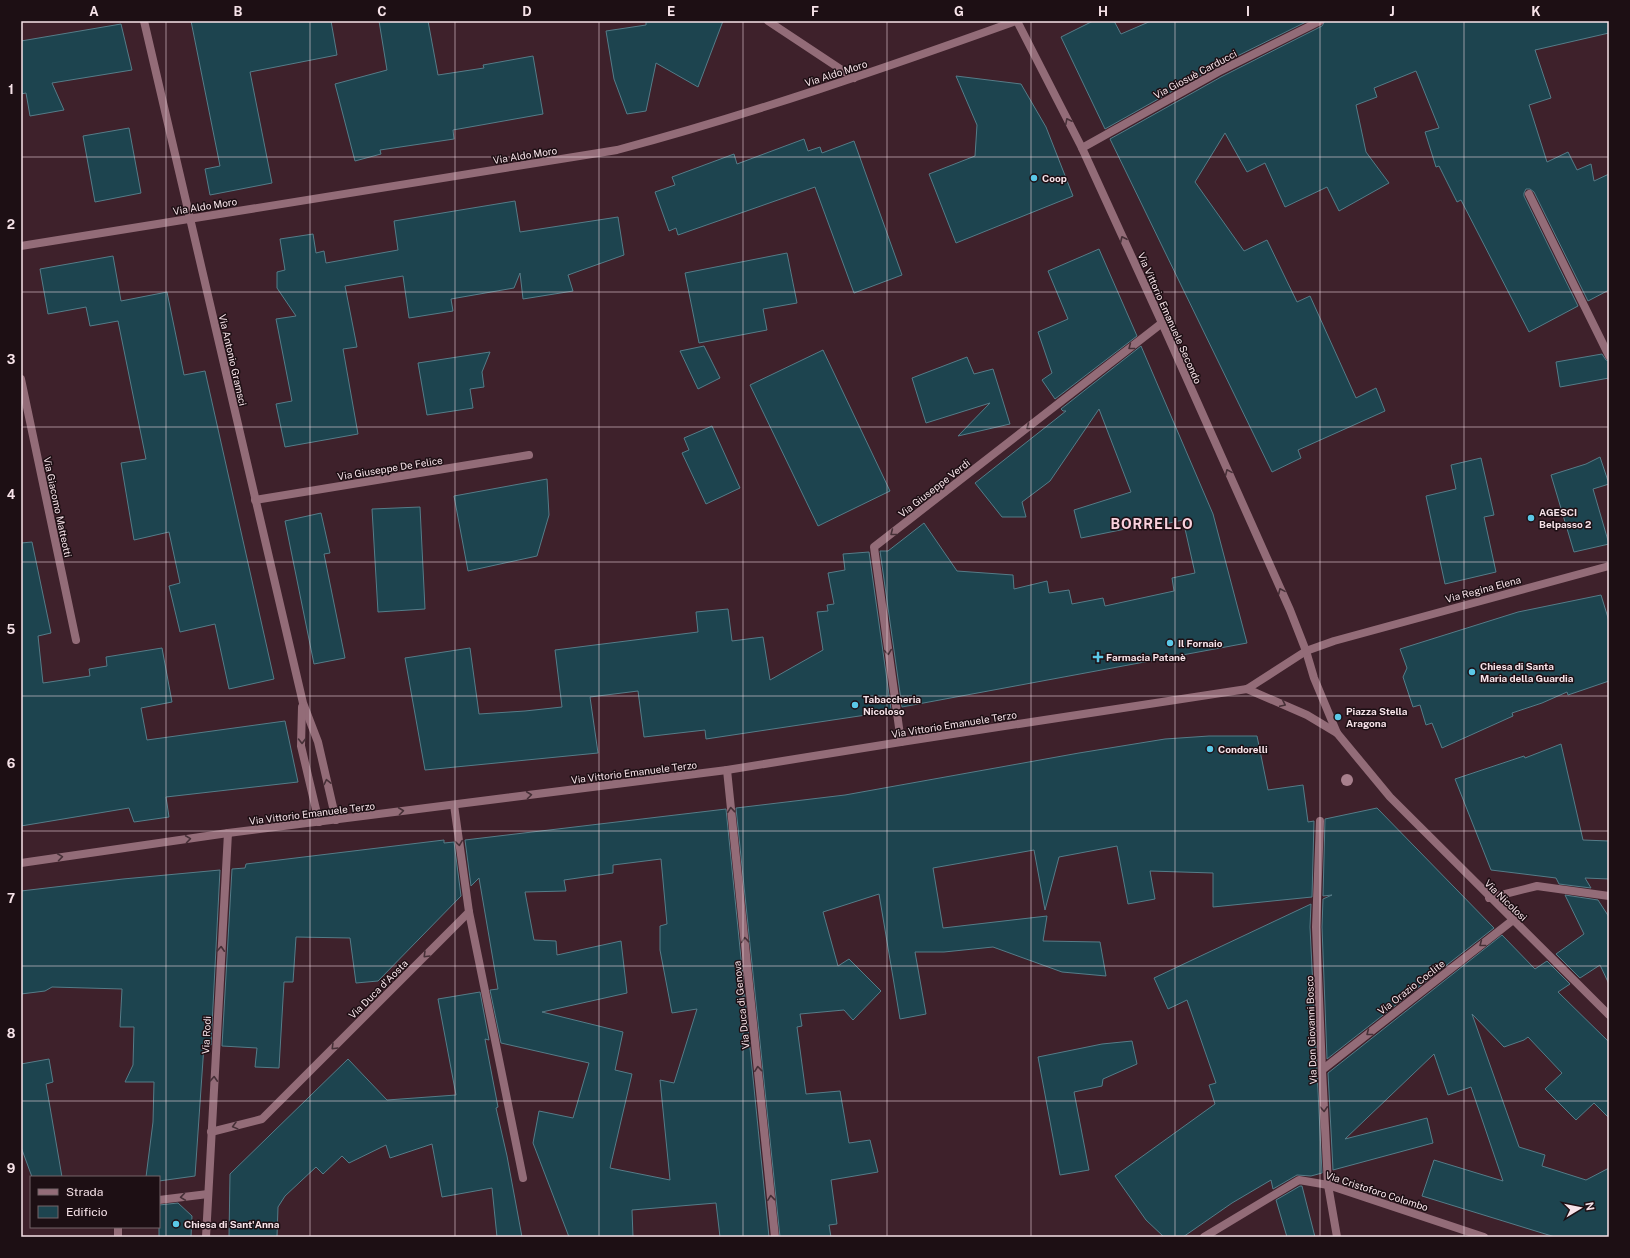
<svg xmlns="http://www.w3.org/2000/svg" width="1630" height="1258" font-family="'Public Sans',sans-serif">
<rect width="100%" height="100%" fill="#3e212b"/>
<g fill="#1d444f" stroke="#557c88" fill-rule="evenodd">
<path d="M191 21H331L337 55 250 72 272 183 210 195 205 169 220 166Z"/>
<path d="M379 21H428L438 75 484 68 483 65 533 56 543 114 453 130 454 139 380 150 381 154 355 161 335 84 387 70Z"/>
<path d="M646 21H723L698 87 656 63 646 111 627 114 614 79 606 31 646 25Z"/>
<path d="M1093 21H1114L1121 34 1151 21H1308L1215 67 1105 129 1061 37Z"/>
<path d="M1325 21H1609V33L1535 50 1551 98 1529 105 1547 162 1568 152 1577 170 1591 164 1594 181 1609 174V290L1588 301 1534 192 1530 189H1526L1524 193V196L1578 306 1529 332 1461 200 1457 202 1439 166 1436 167 1425 132 1439 128 1416 71 1374 88 1377 97 1356 105 1366 152 1389 183 1339 211 1327 187 1285 207 1265 163 1247 172 1225 133 1195 182 1244 251 1267 240 1297 302 1310 296 1356 398 1376 388 1385 411 1298 450 1301 458 1272 472 1110 139 1221 77 1322 26Z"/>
<path d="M121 24 132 70 52 83 64 110 30 116 26 93 21 94V41Z"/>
<path d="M956 76 1021 84 1046 127 1073 196 956 243 929 174 975 156 977 125Z"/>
<path d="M129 128 141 193 95 202 83 136Z"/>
<path d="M804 139 808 151 820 147 822 153 854 141 902 275 854 293 815 187 678 235 676 228 669 231 655 192 675 185 672 177 734 154 737 164Z"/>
<path d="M515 201 520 232 618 217 624 255 568 275 573 291 523 299 520 273 514 288 451 299 453 311 409 318 403 276 345 286 357 347 343 349 358 434 285 447 276 404 292 401 276 319 296 316 277 288V272L285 270 280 239 313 234 316 253 324 251 326 263 398 250 394 221Z"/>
<path d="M1099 249 1137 336 1055 399 1042 380 1052 373 1038 332 1068 319 1048 271Z"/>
<path d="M787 253 797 303 763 309 767 330 699 343 685 273Z"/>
<path d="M113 256 121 301 167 292 184 375 205 371 274 679 229 689 215 624 180 632 169 586 180 583 169 532 134 540 121 463 146 459 118 321 90 326 86 307 48 314 40 269Z"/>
<path d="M704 346 720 378 698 389 680 351Z"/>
<path d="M1141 346 1213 514 1247 643 902 707 880 551H888L924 523 957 571 1013 575 1014 589 1047 581 1049 593 1069 590 1072 604 1103 598 1105 606 1174 591 1172 578 1195 573 1183 520 1151 527 1150 524 1081 538 1074 510 1131 492 1099 409 1050 481 1022 502 1026 517H1002L975 483 1066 411H1063L1061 409Z"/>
<path d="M823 350 890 491 818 526 750 385Z"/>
<path d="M490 352 482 372 484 387 470 389 473 408 427 415 418 363Z"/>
<path d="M1602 354 1606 360 1609 361V378L1560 387 1556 362Z"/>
<path d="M967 357 974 374 993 369 1010 424 958 436 990 403 926 423 912 378Z"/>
<path d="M712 426 740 488 706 504 682 453 689 450 684 438Z"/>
<path d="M1600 457 1609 484 1593 489 1609 544 1574 552 1551 475 1586 464Z"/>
<path d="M1481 458 1494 515 1484 517 1496 572 1445 584 1426 496 1456 489 1451 465Z"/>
<path d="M547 479 549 515 537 556 468 571 454 496Z"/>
<path d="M420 507 425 609 378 612 372 509Z"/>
<path d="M321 513 330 553 324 554 345 658 314 664 285 521Z"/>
<path d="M32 542 51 633 38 636 43 683 90 676 89 669 107 666 106 657 162 648 172 702 141 708 147 740 285 721 298 782 166 797 169 817 134 822 129 808 21 826V543Z"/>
<path d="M869 552 891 709 866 715 706 739 705 730 644 737 638 691 590 697 598 753 425 770 405 658 470 648 479 714 525 711 562 707 555 650 698 632 696 612 728 609 732 641 763 637 770 680 823 650 817 612 828 611 827 605 834 604 828 573 845 570 843 554Z"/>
<path d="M1601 595 1609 621V681L1568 695 1567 692 1542 703 1512 713 1513 716 1442 748 1432 723 1426 725 1420 705 1413 707 1403 677 1407 668 1400 649 1518 612Z"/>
<path d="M1209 736H1257L1268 790 1303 785 1308 822 1314 821 1312 897 1213 907V873L1150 871 1155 899 1128 904 1117 846 1059 857 1045 910 1034 850 933 868 943 928 1047 916 1043 941 1100 942 1106 976 1062 972 993 947 944 952H915L926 1014 900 1019 879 894 823 912 838 966 849 959 881 991 853 1020 844 1010 800 1014 802 1026 797 1027 806 1094 840 1091 849 1143 870 1140 878 1172 831 1180 837 1224 829 1225 831 1237H780L736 808 845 795 1079 753 1165 739Z"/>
<path d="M1561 744 1583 840 1609 841V879L1585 878 1591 888 1559 884 1556 878 1491 870 1455 779 1524 756 1525 758Z"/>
<path d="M1377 808 1494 928 1327 1059 1322 927 1323 899 1332 895 1323 896 1325 819Z"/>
<path d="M726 809 769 1237H720L716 1203 632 1210 633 1237H569L533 1143 539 1111 573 1118 589 1063 501 1043 490 990 498 989 479 878 471 886 465 840ZM661 859 667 924 660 926V950L672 1013 697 1009 674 1083 660 1080 670 1180 610 1168 632 1074 615 1070 623 1032 542 1012 627 993 621 941 557 955 556 941 534 940 525 892 566 891 564 880 613 873V865Z"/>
<path d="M444 840V843L454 842 461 896 378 981 356 983 350 938 296 937 293 982H284L279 1068 255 1067 257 1048 222 1046 232 869 245 868 246 864Z"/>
<path d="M220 870 211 1045H204L195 1176 159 1181V1177H146L153 1122 154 1082H125L133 1065 134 1027H120L122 989 52 987 45 991 21 994V891L123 879Z"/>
<path d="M1565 895 1598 900 1609 917V984L1600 965 1580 978 1556 954 1584 934Z"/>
<path d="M1311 904 1310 927 1322 1173 1311 1176 1297 1175 1273 1189 1271 1180 1232 1203 1183 1237H1164L1146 1220 1115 1176 1215 1104 1209 1085 1216 1083 1187 1000 1168 1009 1154 978Z"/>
<path d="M1502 935 1535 969 1547 961 1570 984 1558 992 1609 1042V1118L1594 1103 1576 1120 1545 1089 1562 1073 1528 1037 1524 1040 1504 1047 1472 1014 1519 1147 1545 1155 1542 1166 1586 1180 1609 1168V1237H1555L1422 1196 1434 1160 1503 1181 1471 1087 1448 1095 1434 1054 1345 1139 1427 1118 1433 1143 1333 1170 1328 1073Z"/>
<path d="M480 992 489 1040 485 1039 498 1107 496 1108 507 1156 522 1237H497L492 1188 442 1197 432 1144 390 1158 386 1145 349 1163 342 1156 323 1174 316 1167 285 1196 278 1207 277 1237H229L230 1174 348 1059 387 1100 456 1095 438 999Z"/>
<path d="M1132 1041 1137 1064 1103 1079 1102 1086 1074 1092 1089 1170 1060 1175 1038 1057 1102 1044Z"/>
<path d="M49 1059 53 1082 46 1084 62 1177H32L21 1147V1064Z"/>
<path d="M1300 1186H1302L1315 1237H1287L1276 1200Z"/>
<path d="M178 1203 192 1216 191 1237H159V1205Z"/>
</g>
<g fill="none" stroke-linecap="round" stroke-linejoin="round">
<g stroke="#936c78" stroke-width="8">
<path d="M768 21 854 78"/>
<path d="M1082 148 1218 72 1320 21"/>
<path d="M1529 194 1609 356"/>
<path d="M21 246 617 150C752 114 885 68 1016 21"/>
<path d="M21 379 76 640"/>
<path d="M255 500 529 455"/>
<path d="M901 742 874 547 1162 323"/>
<path d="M727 770 775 1237"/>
<path d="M1320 821 1316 927 1322 1070 1328 1185 1337 1237"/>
<path d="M1489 898 1537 886 1609 896"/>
<path d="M469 912 523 1178"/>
<path d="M1322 1070 1513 920"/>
<path d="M211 1132 262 1119 469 912 454 805"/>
<path d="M159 1200 208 1194"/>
<path d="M118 1227V1237"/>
<path d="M206 1237 228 833"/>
<path d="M1204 1237 1299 1180 1328 1185 1484 1237"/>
</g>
<g stroke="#936c78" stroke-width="8">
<path d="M144 21 303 703 318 742 336 820"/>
<path d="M1017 21 1082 148 1162 323 1290 610 1306 651 1314 678 1337 733 1390 797 1609 1015"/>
<path d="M1247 689 1307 715 1337 733"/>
<path d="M302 707 301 746 319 822"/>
<path d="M21 863 228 833 727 770 901 742 1247 689 1306 651 1334 641 1609 566"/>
</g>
</g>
<circle fill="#a8808d" cx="1347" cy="780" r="6"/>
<defs><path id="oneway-chevron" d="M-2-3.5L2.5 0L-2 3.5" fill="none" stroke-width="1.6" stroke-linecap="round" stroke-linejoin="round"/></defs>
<g stroke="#463037">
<use href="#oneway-chevron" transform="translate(1068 121) rotate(-117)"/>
<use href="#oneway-chevron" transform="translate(1123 239) rotate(-115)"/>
<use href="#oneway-chevron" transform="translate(1131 347) rotate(142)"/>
<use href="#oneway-chevron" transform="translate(1029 427) rotate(142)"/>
<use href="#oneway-chevron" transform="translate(1228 472) rotate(-114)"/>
<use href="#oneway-chevron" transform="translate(893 533) rotate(142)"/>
<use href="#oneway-chevron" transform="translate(1281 591) rotate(-114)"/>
<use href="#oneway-chevron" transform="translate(888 652) rotate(82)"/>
<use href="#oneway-chevron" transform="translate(1283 704) rotate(25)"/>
<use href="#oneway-chevron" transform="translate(302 741) rotate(89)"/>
<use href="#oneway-chevron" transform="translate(327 782) rotate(-103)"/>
<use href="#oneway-chevron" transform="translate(529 795) rotate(-7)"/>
<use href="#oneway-chevron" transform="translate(731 810) rotate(-96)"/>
<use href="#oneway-chevron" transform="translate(401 811) rotate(-7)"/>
<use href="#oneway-chevron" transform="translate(188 839) rotate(-8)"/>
<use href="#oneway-chevron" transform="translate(459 843) rotate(82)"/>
<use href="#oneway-chevron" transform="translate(60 857) rotate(-8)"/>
<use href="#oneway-chevron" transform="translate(745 940) rotate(-96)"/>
<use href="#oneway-chevron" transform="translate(1482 944) rotate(142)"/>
<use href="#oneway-chevron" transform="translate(221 949) rotate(-87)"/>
<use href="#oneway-chevron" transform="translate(426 955) rotate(135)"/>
<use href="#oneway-chevron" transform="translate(1369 1033) rotate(142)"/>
<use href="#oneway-chevron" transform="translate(334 1047) rotate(135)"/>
<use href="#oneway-chevron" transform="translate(758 1069) rotate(-96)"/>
<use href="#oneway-chevron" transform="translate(214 1079) rotate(-87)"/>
<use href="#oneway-chevron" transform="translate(1324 1109) rotate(87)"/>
<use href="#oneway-chevron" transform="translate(235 1126) rotate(165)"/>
<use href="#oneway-chevron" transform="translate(183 1197) rotate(172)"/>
<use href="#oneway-chevron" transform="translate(771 1198) rotate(-96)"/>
</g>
<path fill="none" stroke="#f7e3e9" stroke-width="1" stroke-opacity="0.55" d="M166 21V1237M310 21V1237M455 21V1237M599 21V1237M743 21V1237M887 21V1237M1031 21V1237M1175 21V1237M1320 21V1237M1464 21V1237M21 157H1609M21 292H1609M21 427H1609M21 562H1609M21 696H1609M21 831H1609M21 966H1609M21 1101H1609"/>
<g fill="#5bc8e7" stroke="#1d0f14" stroke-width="1.5">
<circle cx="1034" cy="178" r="4"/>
<circle cx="1531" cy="518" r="4"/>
<circle cx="1170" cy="643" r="4"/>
<path d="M1096 651h4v4h4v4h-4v4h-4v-4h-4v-4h4z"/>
<circle cx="1472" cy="672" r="4"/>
<circle cx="855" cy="705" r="4"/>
<circle cx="1338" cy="717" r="4"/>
<circle cx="1210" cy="749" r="4"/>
<circle cx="176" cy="1224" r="4"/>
</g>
<g text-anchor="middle" stroke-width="3" stroke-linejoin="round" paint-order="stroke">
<g font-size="10" fill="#f7e3e9" stroke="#1d0f14">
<text transform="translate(836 73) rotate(-18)" y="4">Via Aldo Moro</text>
<text transform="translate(1195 74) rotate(-28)" y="4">Via Giosuè Carducci</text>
<text transform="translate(525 155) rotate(-9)" y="4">Via Aldo Moro</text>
<text transform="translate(205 206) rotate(-9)" y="4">Via Aldo Moro</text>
<text transform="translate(1170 318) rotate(66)" y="4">Via Vittorio Emanuele Secondo</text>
<text transform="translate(233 360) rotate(77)" y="4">Via Antonio Gramsci</text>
<text transform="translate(390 468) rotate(-9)" y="4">Via Giuseppe De Felice</text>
<text transform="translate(934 488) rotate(-38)" y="4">Via Giuseppe Verdi</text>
<text transform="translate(58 507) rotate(78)" y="4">Via Giacomo Matteotti</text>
<text transform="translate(1483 589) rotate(-15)" y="4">Via Regina Elena</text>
<text transform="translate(954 724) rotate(-9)" y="4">Via Vittorio Emanuele Terzo</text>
<text transform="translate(634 772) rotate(-7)" y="4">Via Vittorio Emanuele Terzo</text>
<text transform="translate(312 813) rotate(-7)" y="4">Via Vittorio Emanuele Terzo</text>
<text transform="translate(1506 900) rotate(44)" y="4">Via Nicolosi</text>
<text transform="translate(1411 987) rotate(-38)" y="4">Via Orazio Coclite</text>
<text transform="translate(378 989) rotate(-45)" y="4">Via Duca d'Aosta</text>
<text transform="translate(741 1005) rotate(-96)" y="4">Via Duca di Genova</text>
<text transform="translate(1311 1030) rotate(-92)" y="4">Via Don Giovanni Bosco</text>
<text transform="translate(206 1035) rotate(-87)" y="4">Via Rodi</text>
<text transform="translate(1377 1191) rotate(18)" y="4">Via Cristoforo Colombo</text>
</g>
<g font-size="10" font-weight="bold" fill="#f7e3e9" stroke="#1d0f14" text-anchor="start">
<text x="1042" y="182">Coop</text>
<text x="1539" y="516">AGESCI<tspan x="1539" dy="12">Belpasso 2</tspan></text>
<text x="1178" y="647">Il Fornaio</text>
<text x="1106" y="661">Farmacia Patanè</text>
<text x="1480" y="670">Chiesa di Santa<tspan x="1480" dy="12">Maria della Guardia</tspan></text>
<text x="863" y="703">Tabaccheria<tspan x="863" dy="12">Nicoloso</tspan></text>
<text x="1346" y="715">Piazza Stella<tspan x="1346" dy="12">Aragona</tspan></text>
<text x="1218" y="753">Condorelli</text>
<text x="184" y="1228">Chiesa di Sant'Anna</text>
</g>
<g font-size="14" font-weight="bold" letter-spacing="1" fill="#f9d1dd" stroke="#1d0f14">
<text x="1152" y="529">BORRELLO</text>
</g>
</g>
<rect width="1630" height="1258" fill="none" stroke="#1d0f14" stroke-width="44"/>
<rect x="30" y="1176" width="130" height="52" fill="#1d0f14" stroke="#746469"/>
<rect x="38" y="1189" width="20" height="6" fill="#936c78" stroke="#746469"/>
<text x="66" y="1196" font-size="12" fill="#f7e3e9">Strada</text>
<rect x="38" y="1206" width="20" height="12" fill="#1d444f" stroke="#746469"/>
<text x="66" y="1216" font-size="12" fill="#f7e3e9">Edificio</text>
<g transform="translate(1580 1208) rotate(80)" stroke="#1d0f14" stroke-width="3" paint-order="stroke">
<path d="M0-3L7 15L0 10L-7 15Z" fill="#f7e3e9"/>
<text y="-6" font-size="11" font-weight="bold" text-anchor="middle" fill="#f7e3e9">N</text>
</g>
<rect x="22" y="22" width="1586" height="1214" fill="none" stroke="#f7e3e9" stroke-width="1.5"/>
<g font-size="13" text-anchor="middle" font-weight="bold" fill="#f7e3e9">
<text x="94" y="16">A</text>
<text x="238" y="16">B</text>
<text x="382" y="16">C</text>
<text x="527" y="16">D</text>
<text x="671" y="16">E</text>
<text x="815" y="16">F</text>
<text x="959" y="16">G</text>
<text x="1103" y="16">H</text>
<text x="1248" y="16">I</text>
<text x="1392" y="16">J</text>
<text x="1536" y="16">K</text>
<text x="11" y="94">1</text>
<text x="11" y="229">2</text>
<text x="11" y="364">3</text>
<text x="11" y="499">4</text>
<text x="11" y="634">5</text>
<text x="11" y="768">6</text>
<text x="11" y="903">7</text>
<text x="11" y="1038">8</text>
<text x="11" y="1173">9</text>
</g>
</svg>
